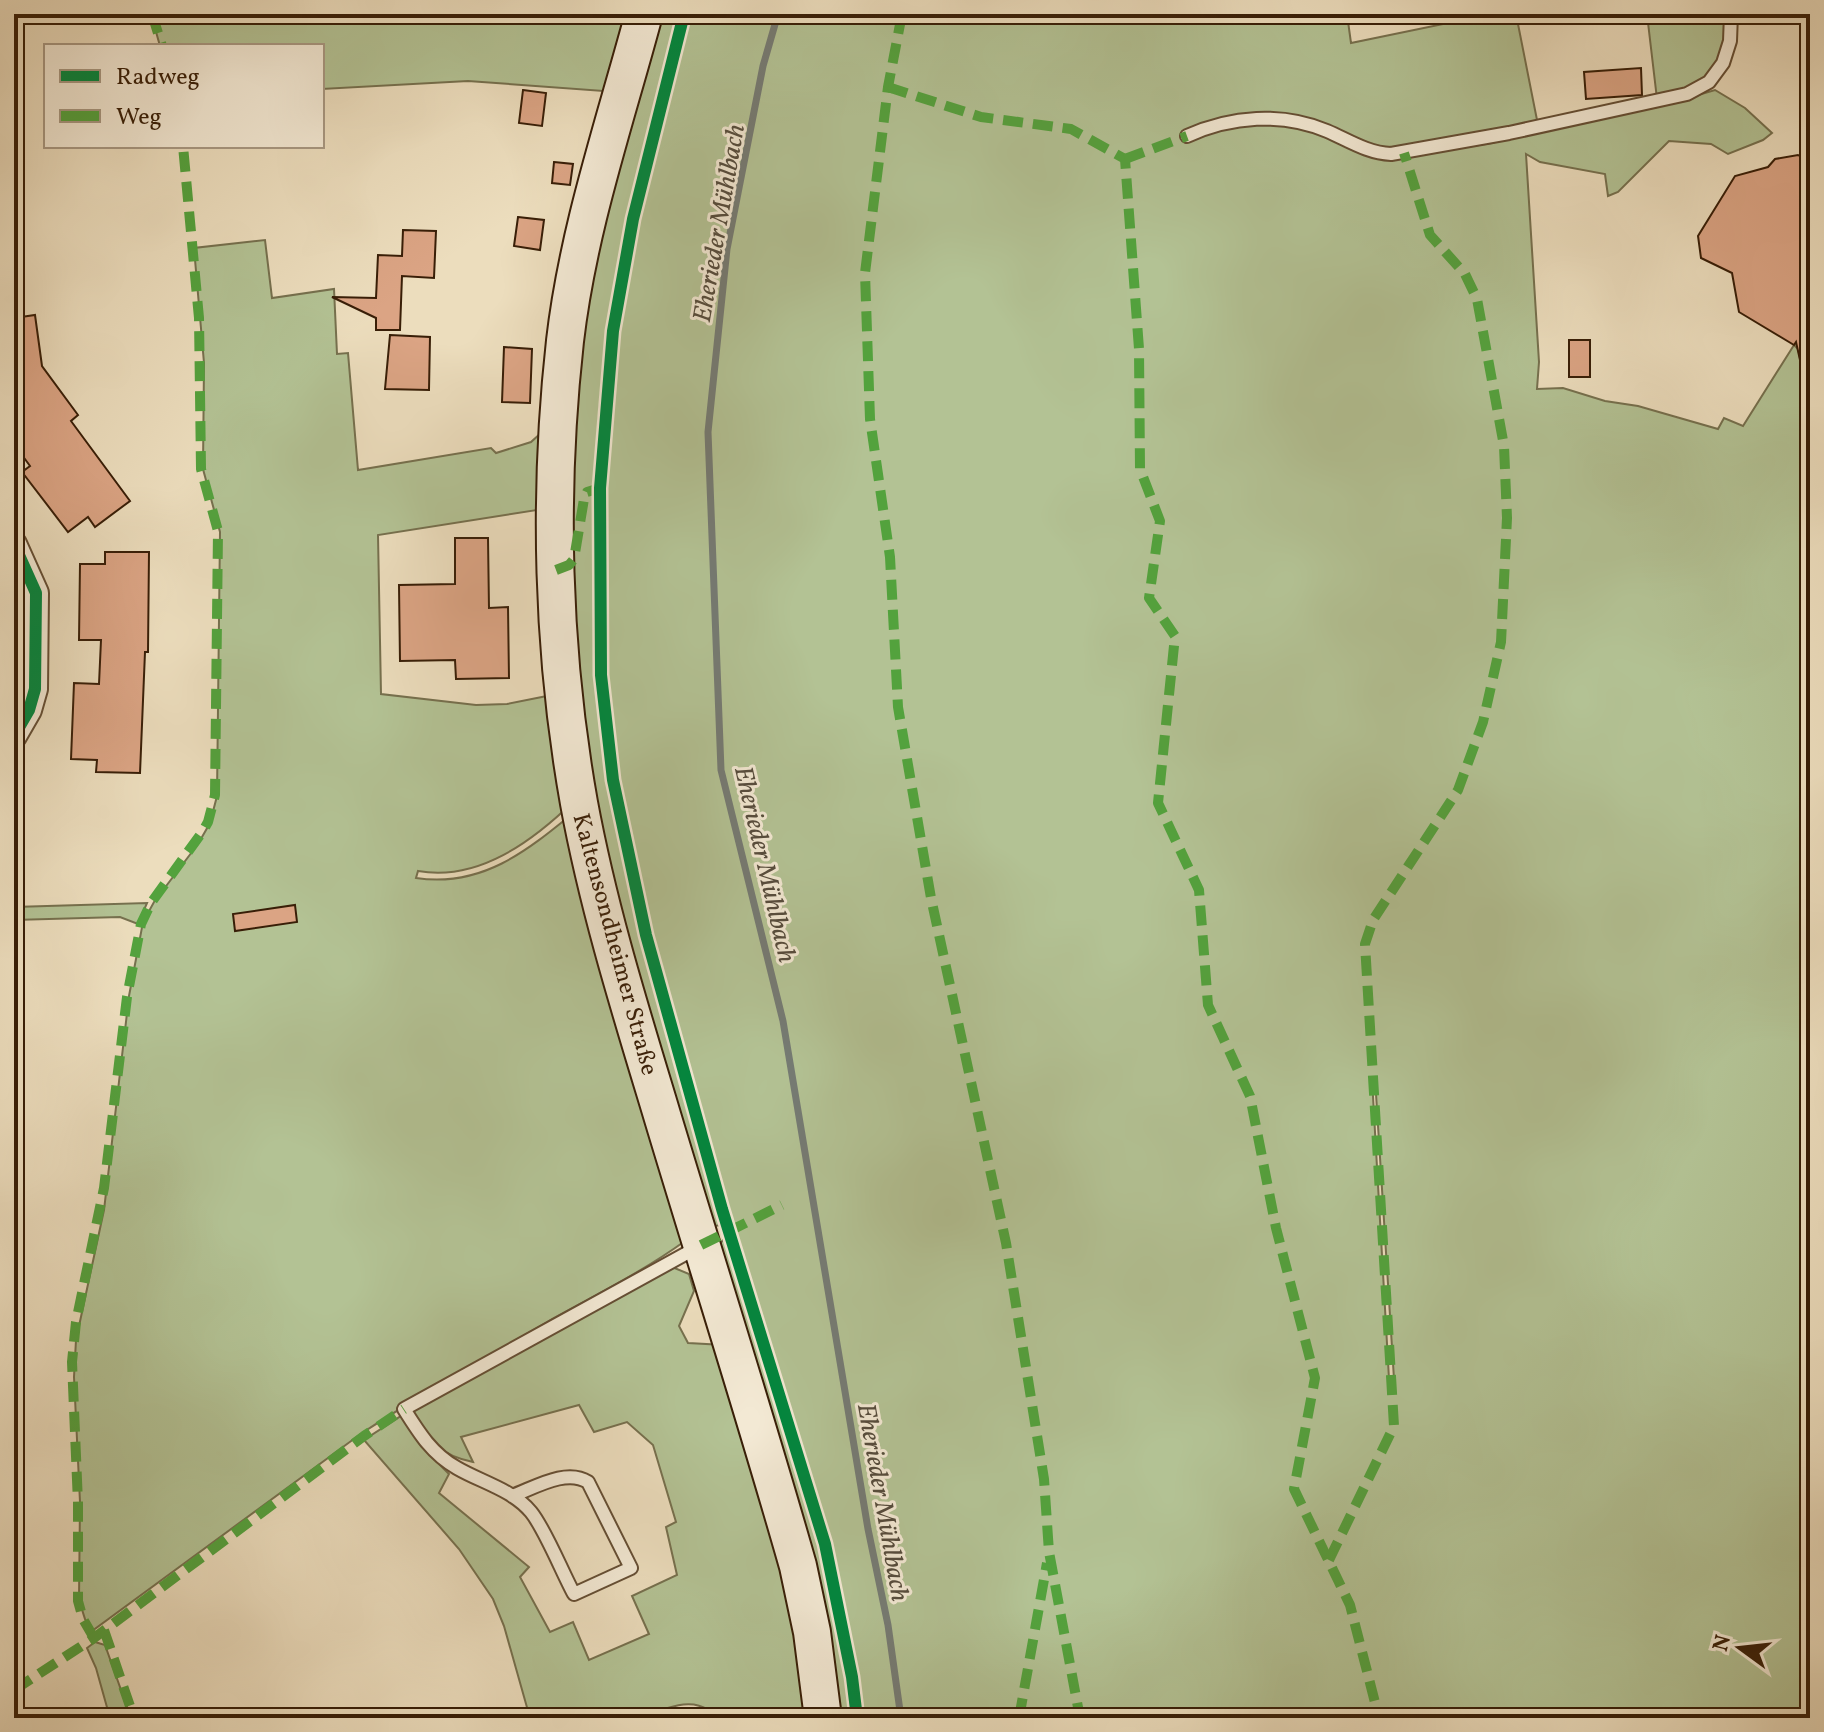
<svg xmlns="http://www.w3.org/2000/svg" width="1824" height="1732" font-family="Vollkorn,serif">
<rect width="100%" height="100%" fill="#ecddbd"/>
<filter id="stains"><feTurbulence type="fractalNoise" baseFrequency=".0025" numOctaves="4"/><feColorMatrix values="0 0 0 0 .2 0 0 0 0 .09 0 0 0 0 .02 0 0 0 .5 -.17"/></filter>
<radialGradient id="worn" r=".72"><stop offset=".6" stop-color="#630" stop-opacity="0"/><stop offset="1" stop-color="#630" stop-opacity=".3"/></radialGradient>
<g fill="#b3c294" stroke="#76704e" stroke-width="2" fill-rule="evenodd">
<path d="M151 14H638L617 92 468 81 322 89V46H160Z"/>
<path d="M649 14H679C655 120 620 226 607 335 586 508 589 688 624 860 649 983 686 1104 723 1225L714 1226 625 970 564 632 585 251Z"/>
<path d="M687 14H1347L1351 43 1453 22 1452 14H1516L1538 125 1393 152 1283 116 1207 130 1280 122 1401 157 1492 143 1521 135 1657 107 1715 90 1745 108 1772 133 1763 140 1728 154 1711 144 1669 141 1618 192 1608 196 1605 174 1540 162 1526 154 1539 362 1537 389 1563 388 1605 401 1638 406 1718 429 1724 418 1743 426 1794 345 1798 349 1807 391 1810 393V1718H860L828 1544 739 1246 729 1221C687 1075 638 928 616 778 600 672 599 564 605 457 607 414 609 370 616 328 633 222 660 118 687 14ZM1375 1078 1394 1379H1389L1372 1079Z"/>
<path d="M1647 14H1728L1725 51 1707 81 1657 99Z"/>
<path d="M265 240 272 298 334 289 337 354 348 353 358 470 491 448 496 453 531 442 552 423 550 508 378 535 381 694 476 705 507 704 557 694 574 801C533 841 478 882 418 871L416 878C483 888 528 850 577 810L685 1241C642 1272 594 1296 547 1322 485 1358 422 1394 362 1433L92 1631 85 1619 79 1600 80 1502 74 1377 76 1340 104 1210 129 996 143 922 154 902 198 844 210 823 217 796 220 532 203 469 204 363 194 248Z"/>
<path d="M147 903 138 924 120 917 14 920V907Z"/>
<path d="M728 1239 735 1251C782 1405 833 1558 853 1718H826L715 1251 723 1240Z"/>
<path d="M672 1267 689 1274 694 1291 679 1326 688 1343 724 1345 819 1718H709L708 1710C685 1694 655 1716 630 1718 598 1721 563 1718 530 1718L504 1626 493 1599 459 1549 364 1440 401 1416 421 1446 449 1474 439 1493 529 1567 520 1577 550 1632 573 1622 589 1660 649 1634 632 1596 677 1575 666 1527 676 1522 653 1445 627 1422 594 1432 579 1405 461 1437 473 1462C437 1455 429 1439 411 1409Z"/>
<path d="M95 1642 105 1645 131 1718H110L96 1668 87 1648Z"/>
</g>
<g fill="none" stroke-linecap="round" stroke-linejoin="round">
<path stroke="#757b74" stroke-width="7" d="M778 14 763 66 727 249 708 432 721 770 783 1021 868 1529 888 1625 901 1718"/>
</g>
<g fill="#dba484" stroke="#381e07" stroke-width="2">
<path d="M1641 68 1642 95 1586 99 1584 72Z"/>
<path d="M523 90 546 93 542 126 519 123Z"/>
<path d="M1798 155 1810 162V368L1802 369 1796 342 1794 345 1739 312 1732 273 1701 258 1698 236 1735 176 1768 167 1775 159Z"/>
<path d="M554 162 573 164 570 185 552 183Z"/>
<path d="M518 217 544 220 540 250 514 246Z"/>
<path d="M403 230 436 231 434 278 402 276 400 330H376V318L332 297 376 298 378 255 402 256Z"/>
<path d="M35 315 42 366 78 415 71 421 130 501 95 527 88 517 68 532 22 472 30 466 14 444V318Z"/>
<path d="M390 335 430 337 429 390 385 389Z"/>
<rect x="1569" y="340" width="21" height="37"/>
<path d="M504 347 532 349 530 403 502 402Z"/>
<path d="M455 538H488L489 608 508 607 509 678 456 679 455 660 400 661 399 585 455 584Z"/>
<path d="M105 552H149L148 652H145L140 773 96 772 97 760 71 759 74 683 99 684 101 640H79L80 564H105Z"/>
<path d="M295 905 297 922 235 931 233 914Z"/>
</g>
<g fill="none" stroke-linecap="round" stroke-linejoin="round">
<g stroke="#654e34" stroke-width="16">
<g id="lane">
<path d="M1187 136C1231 116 1282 112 1327 131 1348 140 1367 153 1391 154L1509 133 1687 94 1709 82 1723 63 1730 41 1731 14"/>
<path d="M512 1496C534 1488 566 1468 588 1482L631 1568 574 1594C562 1572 545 1529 531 1512 513 1490 481 1482 457 1468 432 1454 419 1433 404 1409L698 1247"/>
</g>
</g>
<g stroke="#654e34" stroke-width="28">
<path id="street" d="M14 544 36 593 35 689 29 710 14 736"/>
</g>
<g stroke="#381e07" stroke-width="40">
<path id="secondary" d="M644 14C615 122 578 229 565 341 548 493 552 652 579 803 598 906 629 1006 659 1105 705 1259 754 1411 798 1566L812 1632 823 1718"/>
</g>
<use href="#lane" stroke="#f3e9d4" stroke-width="12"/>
<use href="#street" stroke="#f3e9d4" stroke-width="24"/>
<use href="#secondary" stroke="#f3e9d4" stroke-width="36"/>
<g stroke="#53a23d" stroke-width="10" stroke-dasharray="20 10" stroke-linecap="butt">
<path d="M152 14 162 46"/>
<path d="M902 14 888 87 865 273 870 419 890 557 898 707 931 898 1006 1243 1044 1479 1049 1552 1080 1718"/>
<path d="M888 87 981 117 1071 129 1125 159 1139 349 1140 469 1160 521 1149 598 1175 636 1158 803 1199 890 1208 1005 1250 1096 1276 1228 1315 1378 1294 1489 1350 1605 1379 1718"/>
<path d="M1125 159 1187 136"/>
<path d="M556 570 569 565 574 559 584 499 587 492 600 488"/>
<path d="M701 1245 782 1205"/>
<path d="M1329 1560 1394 1426 1365 944 1373 920 1458 790 1483 722 1501 642 1507 518 1504 446 1477 299 1465 274 1430 235 1404 153"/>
<path d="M104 1630 134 1718"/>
<path d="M94 1638 83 1619 78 1601V1503L72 1362 76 1322 104 1188 127 997 141 924 151 903 203 831 208 822 215 795 218 531 201 469 199 318 183 146"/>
<path d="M14 1690 94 1638 364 1436 404 1409"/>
<path d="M1019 1718 1047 1563"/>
</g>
<g stroke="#f3e9d4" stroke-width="17">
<g id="cycleway">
<path d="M684 14 633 219 613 331 600 488 601 675 613 780 646 935 722 1209 825 1544 852 1677 857 1718"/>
<path d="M14 544 36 593 35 689 29 710 14 736"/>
</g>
</g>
<use href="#cycleway" stroke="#00873e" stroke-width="12"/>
</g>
<g text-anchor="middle" stroke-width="6" stroke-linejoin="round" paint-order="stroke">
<g font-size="24" fill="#381e07" stroke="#f3e9d4">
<text transform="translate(616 944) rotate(75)" y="8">Kaltensondheimer Straße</text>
</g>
<g font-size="26" font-style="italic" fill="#564c3d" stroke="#f3e9d4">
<text transform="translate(718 223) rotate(-80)" y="9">Eherieder Mühlbach</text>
<text transform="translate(766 864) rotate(77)" y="9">Eherieder Mühlbach</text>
<text transform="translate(884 1502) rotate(80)" y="9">Eherieder Mühlbach</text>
</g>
</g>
<rect width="1824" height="1732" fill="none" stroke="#ecddbd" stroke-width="48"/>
<rect x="16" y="16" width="1792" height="1700" fill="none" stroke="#381e07" stroke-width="4"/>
<rect x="24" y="24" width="1776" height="1684" fill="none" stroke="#381e07" stroke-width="2"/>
<rect x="44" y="44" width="280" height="104" fill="#f3e9d4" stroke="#a89882" stroke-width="2"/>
<rect x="60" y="70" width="40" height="12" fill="#00873e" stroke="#a89882" stroke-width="2"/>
<text x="116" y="84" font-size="24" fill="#381e07">Radweg</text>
<rect x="60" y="110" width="40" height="12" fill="#53a23d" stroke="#a89882" stroke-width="2"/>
<text x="116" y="124" font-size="24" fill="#381e07">Weg</text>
<g transform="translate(1740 1648) rotate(285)" stroke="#f3e9d4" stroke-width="6" paint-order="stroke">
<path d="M0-6L14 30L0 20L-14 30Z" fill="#381e07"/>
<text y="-12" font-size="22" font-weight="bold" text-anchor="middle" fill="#381e07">N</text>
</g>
<rect width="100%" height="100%" filter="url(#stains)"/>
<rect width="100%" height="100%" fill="url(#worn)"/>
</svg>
